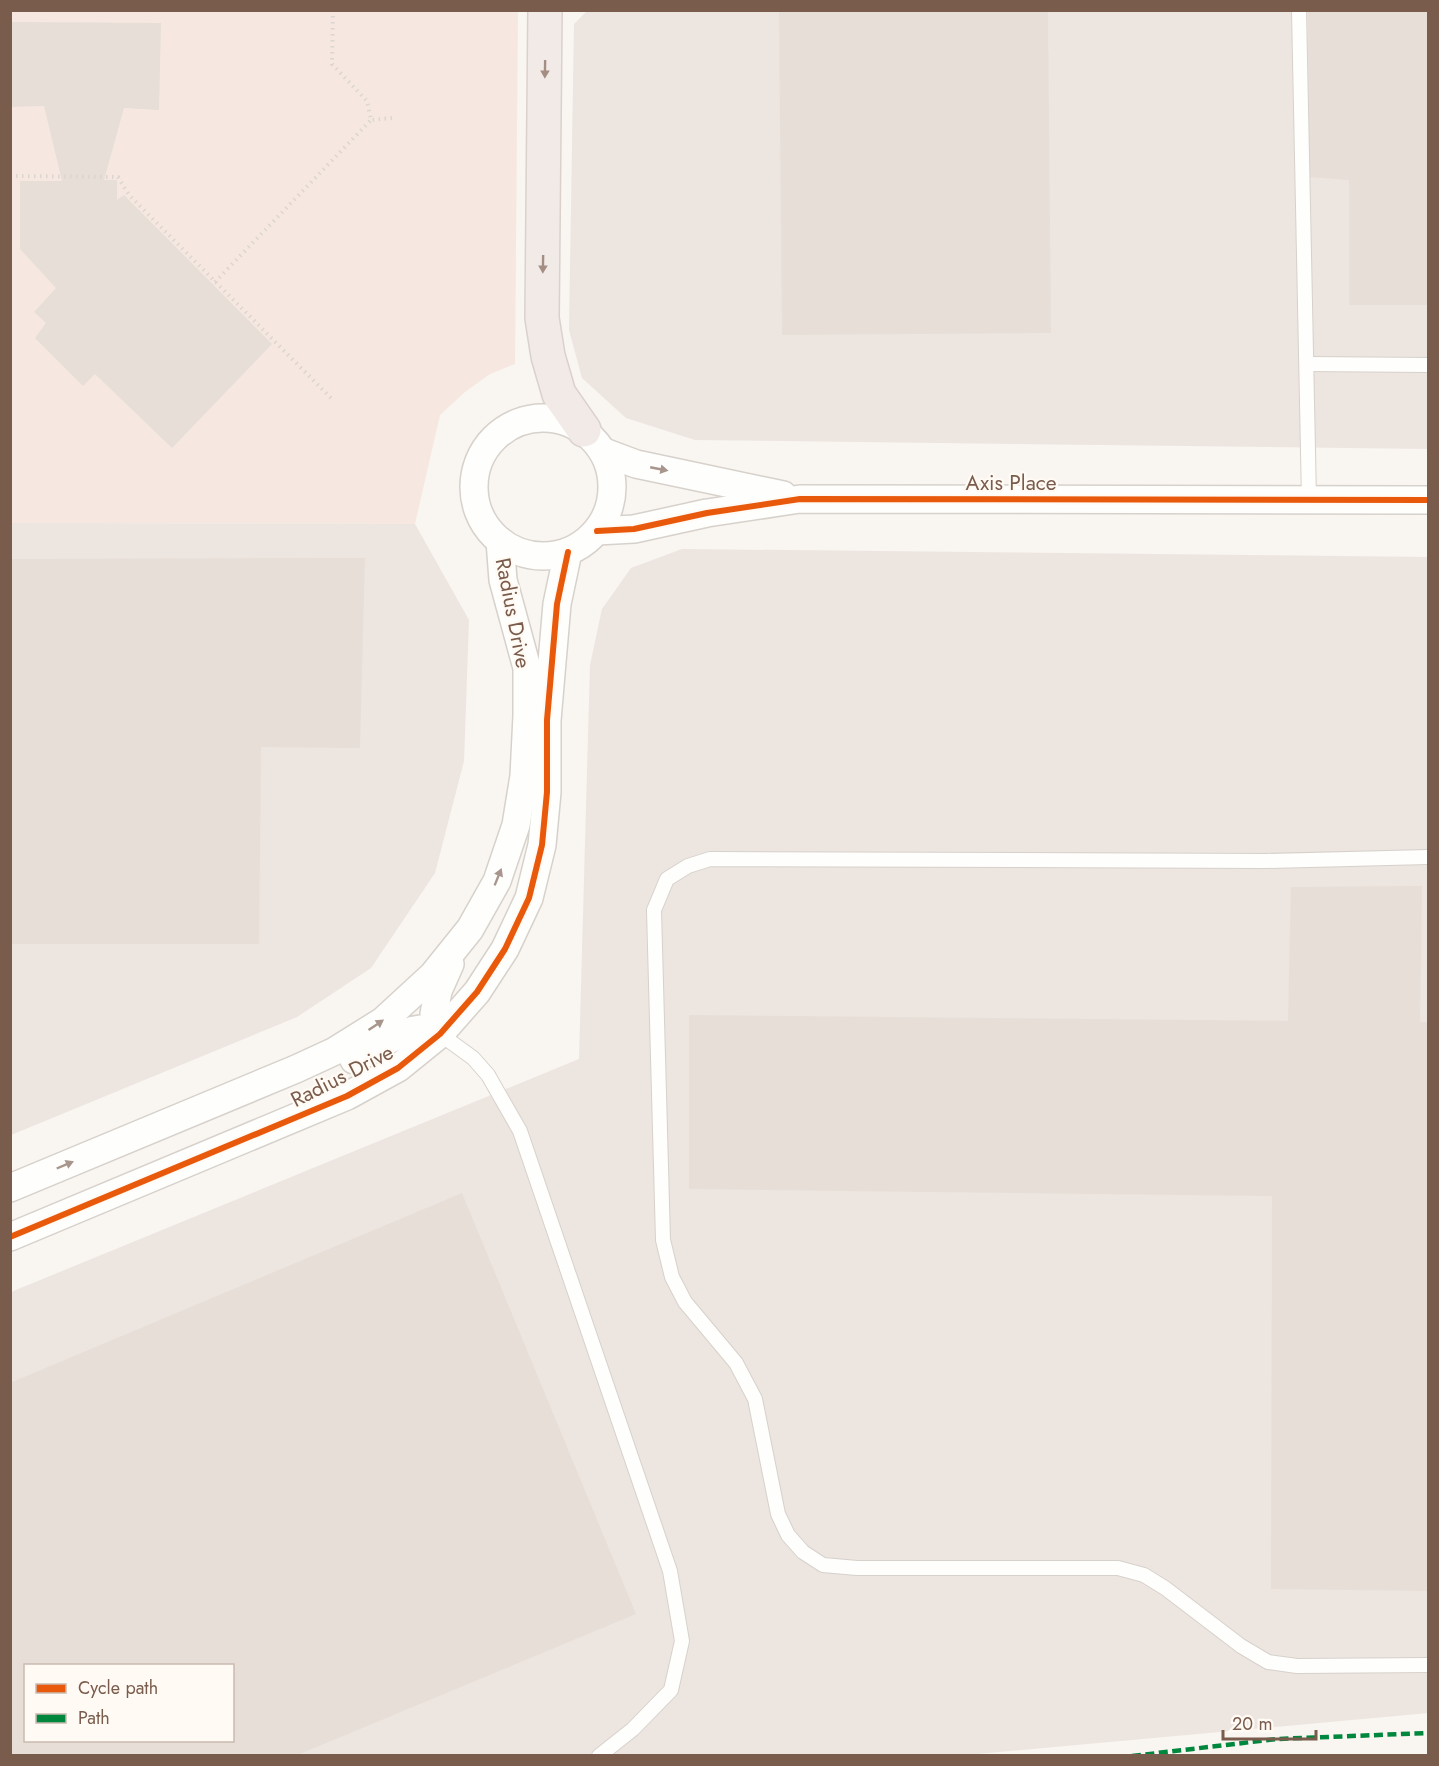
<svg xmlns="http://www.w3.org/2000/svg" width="1439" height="1766" font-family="Jost,sans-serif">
<rect width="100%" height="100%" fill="#f9f5f0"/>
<path fill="#f6e8e1" d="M11 11H518L515 364 490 374 465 392 440 415 415 524 11 523Z"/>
<g fill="#ede5e0" fill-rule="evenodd">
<path d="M588 10 1428 11V449L695 440 626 418 582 378 569 330 574 24Z"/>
<path d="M11 523 415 524 469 620 464 761 435 873 371 968 297 1017 11 1135Z"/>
<path d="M682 549 1428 557V1713L956 1756H11V1292L579 1059 590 665 602 609 631 568ZM26 1666H232V1740H26Z"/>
</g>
<g fill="#e6ded7" fill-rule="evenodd">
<path d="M779 10H1048L1051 333 782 335Z"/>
<path d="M1308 10H1428V305H1349V180L1309 177Z"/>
<path d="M10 22 161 23 159 110 124 108 104 180H117V200L124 195 272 344 172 448 95 374 83 386 35 338 46 323 34 312 56 288 20 249V181H62L44 106 10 107Z"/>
<path d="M365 558 360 748 261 747 259 944H10V559Z"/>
<path d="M1422 886 1420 1022H1428V1591L1271 1589 1272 1196 689 1189V1015L1288 1021 1291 887Z"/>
<path d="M462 1193 636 1614 295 1756H10V1383ZM26 1666H232V1740H26Z"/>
</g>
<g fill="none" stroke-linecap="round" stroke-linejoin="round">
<g stroke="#d7d1cb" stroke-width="16">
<g id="service">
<path d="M1299 10 1309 500"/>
<path d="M1307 364 1428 365"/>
<path d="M1428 857 1265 861 710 859 688 866 667 879 654 910 663 1240 672 1277 685 1302 736 1363 755 1399 778 1514 788 1535 803 1552 823 1565 857 1568H1118L1144 1575 1165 1588 1241 1646 1268 1662 1297 1666 1428 1665"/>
<path d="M440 1034 473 1058 488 1075 520 1131 670 1571 682 1641 671 1690 633 1729 599 1756"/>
</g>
</g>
<g stroke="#d7d1cb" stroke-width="30">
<g id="minor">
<circle cx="543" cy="487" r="69"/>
<path d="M604 452 636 464 783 495"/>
<path d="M597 531 634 529 707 513 800 499 1428 500"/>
<path d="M440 1034 434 1014 438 991 450 964"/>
<path d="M354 1060C373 1049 399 1031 421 1029 427 1028 434 1032 440 1034"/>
<path d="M10 1188 296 1069 335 1051 383 1021 433 975 470 929 497 881 516 825 524 776 527 716V668L503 580 500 541"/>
<path d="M10 1237 347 1096 398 1068 440 1034 477 992 505 949 529 898 542 845 547 792V720L557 604 568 552"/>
</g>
</g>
<g stroke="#dad1cc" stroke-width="36">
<path id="motorway" d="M545 10 542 318 548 356 559 394 584 430"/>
</g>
<g stroke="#dcd5d0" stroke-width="4" stroke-dasharray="1.5 4.5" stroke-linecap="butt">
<path d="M333 10 332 64 367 101 371 120 392 118"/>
<path d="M10 176 118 177 129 195 331 398"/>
<path d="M215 282 371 120"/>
</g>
<use href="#service" stroke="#fefefd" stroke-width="14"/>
<use href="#minor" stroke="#fefefd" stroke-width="27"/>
<use href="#motorway" stroke="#f2eae7" stroke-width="33"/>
<path stroke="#00873e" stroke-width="4.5" stroke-dasharray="9 4.5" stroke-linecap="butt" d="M1132 1756 1277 1739 1428 1733"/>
<g stroke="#fffaf3" stroke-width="10">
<g id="cycleway">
<path d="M597 531 634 529 707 513 800 499 1428 500"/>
<path d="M10 1237 347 1096 398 1068 440 1034 477 992 505 949 529 898 542 845 547 792V720L557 604 568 552"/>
</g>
</g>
<use href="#cycleway" stroke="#e8590c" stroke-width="6"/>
</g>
<defs><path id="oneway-solid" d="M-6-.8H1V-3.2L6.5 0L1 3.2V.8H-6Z" transform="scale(1.5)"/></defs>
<g fill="#a48e83">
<use href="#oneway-solid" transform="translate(545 69) rotate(91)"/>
<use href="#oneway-solid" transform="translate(543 264) rotate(91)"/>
</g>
<g fill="#a8958b">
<use href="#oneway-solid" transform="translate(659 469) rotate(11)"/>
<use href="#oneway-solid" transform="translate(498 877) rotate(-68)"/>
<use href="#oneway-solid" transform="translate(376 1025) rotate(-34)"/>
<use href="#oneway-solid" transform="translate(65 1165) rotate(-23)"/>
</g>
<g text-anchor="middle" stroke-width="4.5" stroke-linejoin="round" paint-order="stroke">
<g font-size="21" fill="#7a5c4d" stroke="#fffaf3">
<text x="1011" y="490">Axis Place</text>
<text transform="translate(513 613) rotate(79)" y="7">Radius Drive</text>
<text transform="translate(342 1076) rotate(-27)" y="7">Radius Drive</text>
</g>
</g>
<rect width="1439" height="1766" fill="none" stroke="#7a5c4d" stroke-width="24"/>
<rect x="24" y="1664" width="210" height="78" fill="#fffaf3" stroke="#cabbb1" stroke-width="1.5"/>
<rect x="36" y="1684" width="30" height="9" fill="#e8590c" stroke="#cabbb1" stroke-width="1.5"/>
<text x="78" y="1694" font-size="18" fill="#7a5c4d">Cycle path</text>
<rect x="36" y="1714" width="30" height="9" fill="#00873e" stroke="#cabbb1" stroke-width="1.5"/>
<text x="78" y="1724" font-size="18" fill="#7a5c4d">Path</text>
<path d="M1223 1730v9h93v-9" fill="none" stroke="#7a5c4d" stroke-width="3"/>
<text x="1232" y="1730" font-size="18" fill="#7a5c4d" stroke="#fffaf3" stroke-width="4.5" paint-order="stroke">20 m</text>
</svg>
